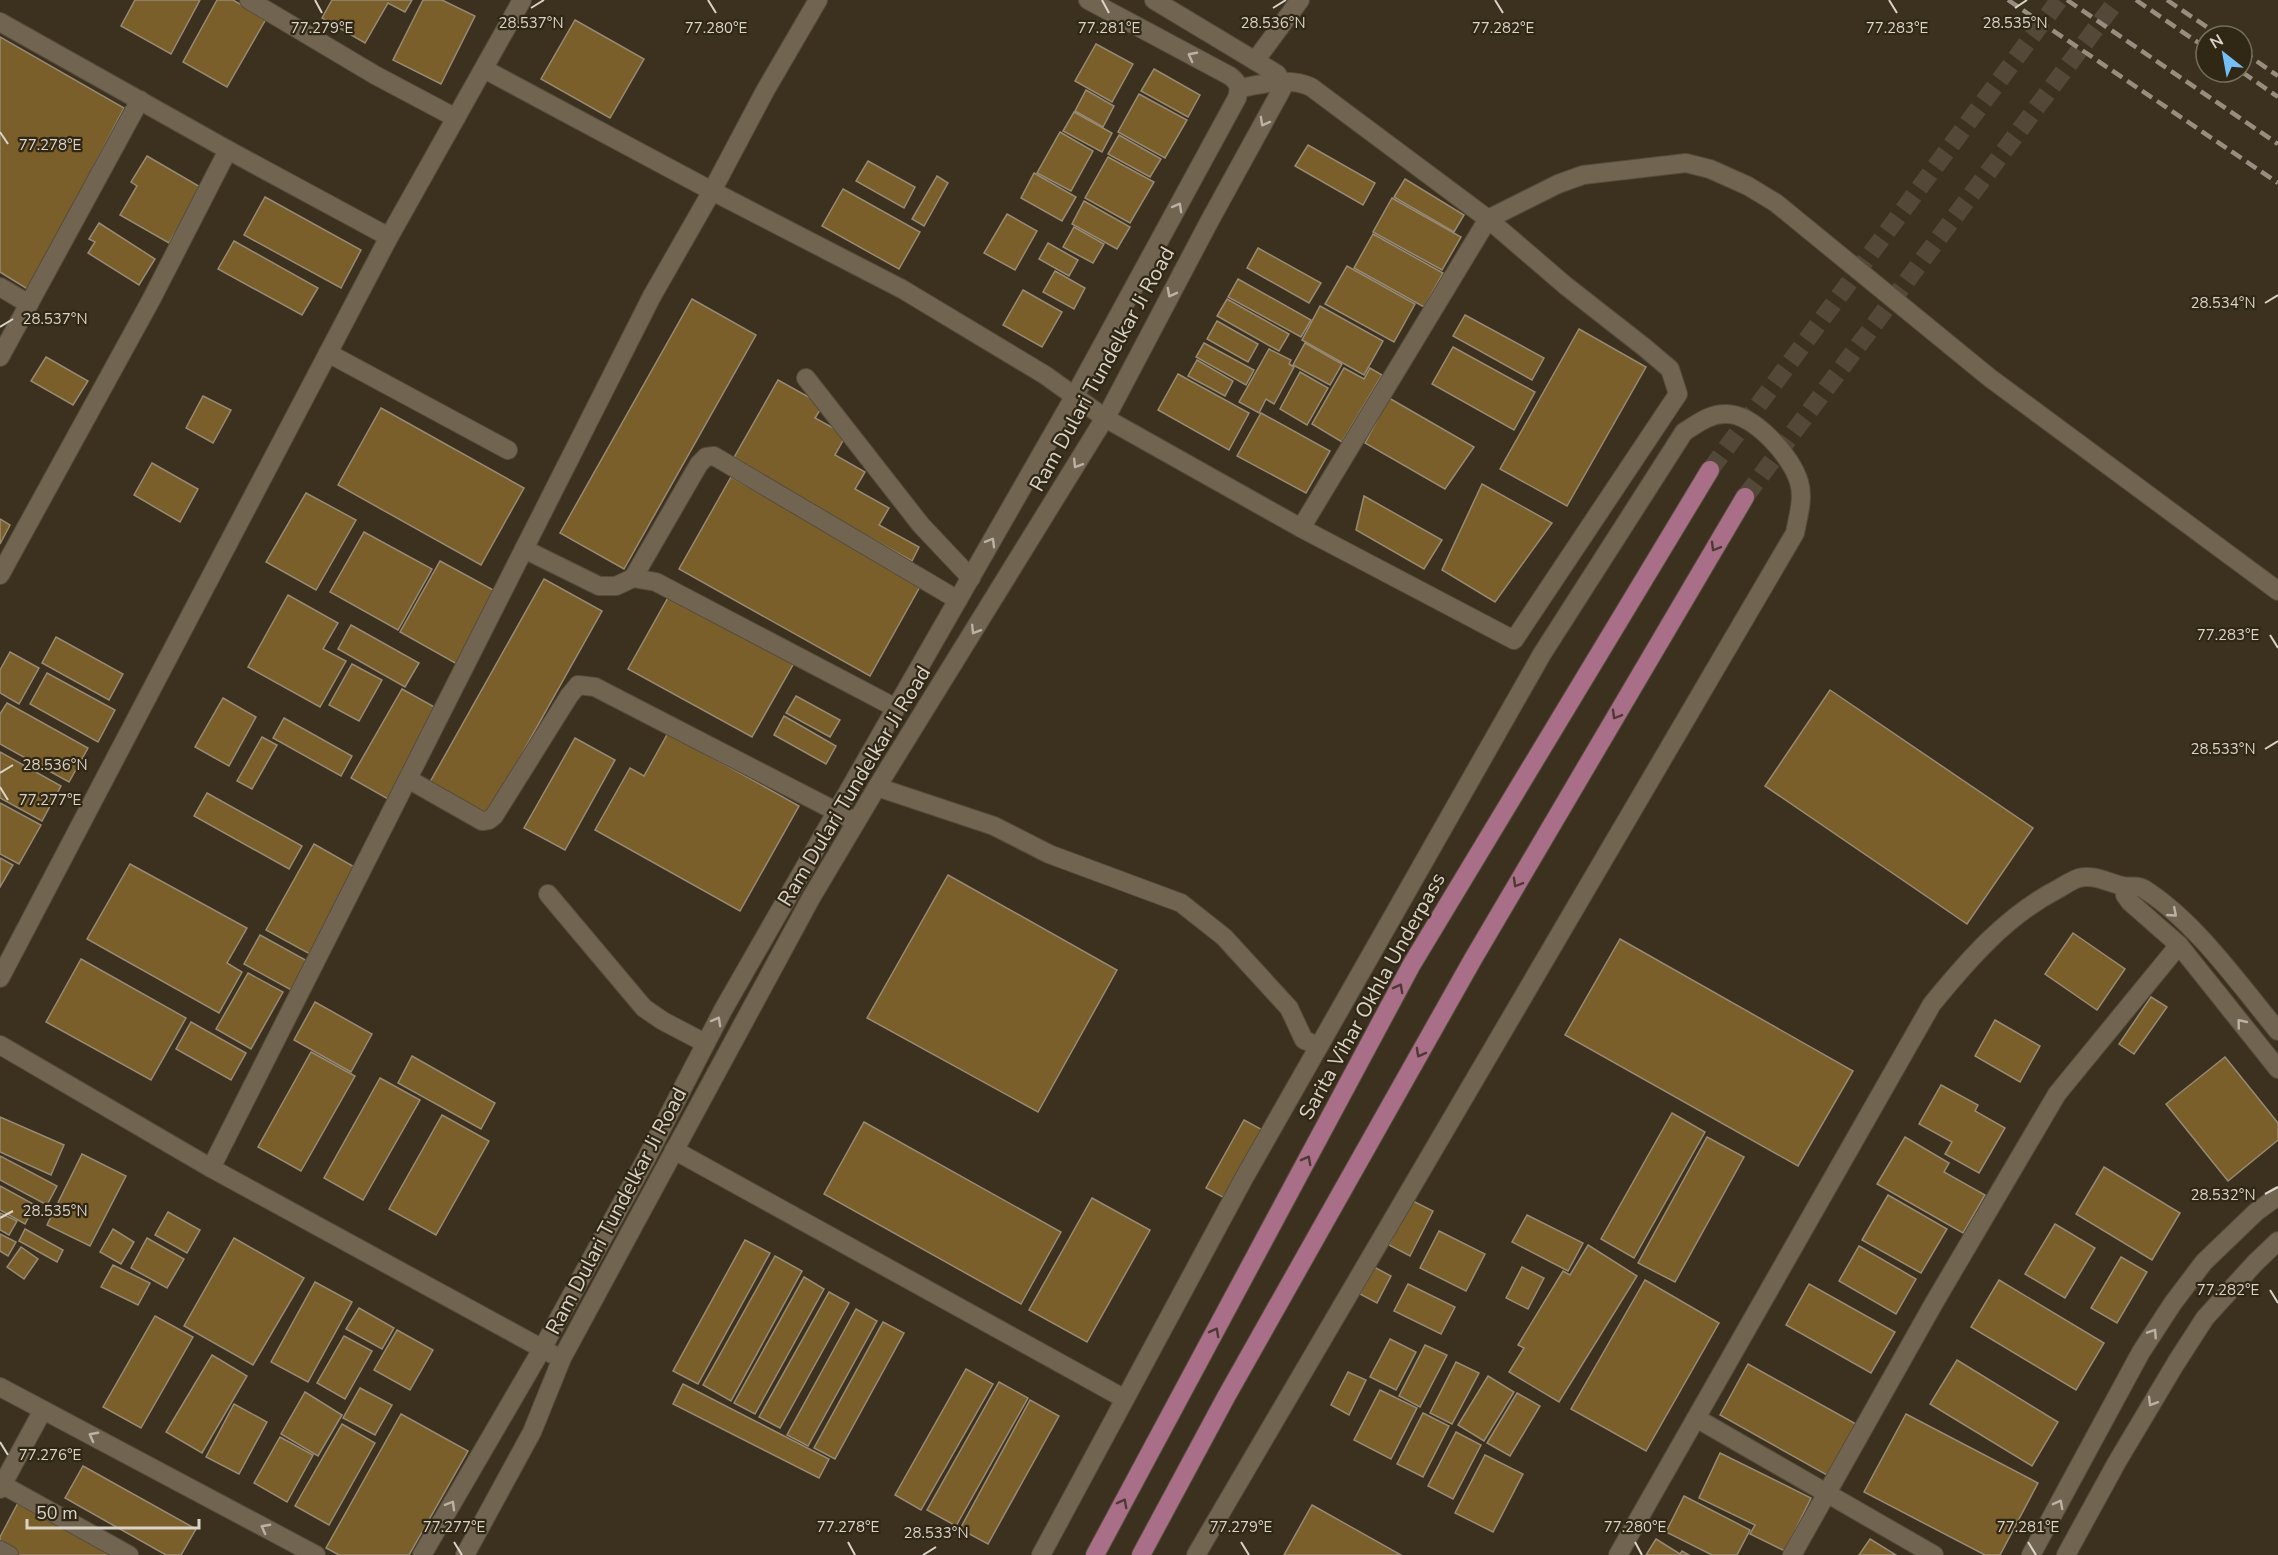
<svg xmlns="http://www.w3.org/2000/svg" width="2278" height="1555" font-family="'Nunito Sans',sans-serif">
<rect width="100%" height="100%" fill="#3c311e"/>
<g fill="#7b5f2a" stroke="#968a75" stroke-width="1.5">
<path d="M135 0H200L171 54 121 26Z"/>
<path d="M217 0H233L266 19 227 87 183 62Z"/>
<path d="M332 0H412L405 12 388 3 365 43 322 18Z"/>
<path d="M423 0H442L475 16 441 84 393 60Z"/>
<path d="M575 20 644 59 610 118 541 79Z"/>
<path d="M0 37 124 108 29 290 0 272Z"/>
<path d="M1096 44 1133 64 1112 102 1075 81Z"/>
<path d="M1154 69 1200 95 1188 117 1141 91Z"/>
<path d="M1086 90 1114 106 1103 127 1075 111Z"/>
<path d="M1139 94 1187 120 1165 158 1118 132Z"/>
<path d="M1074 112 1112 133 1102 152 1063 131Z"/>
<path d="M1060 132 1093 151 1071 191 1037 173Z"/>
<path d="M1119 135 1161 159 1150 177 1108 154Z"/>
<path d="M1308 145 1375 183 1363 205 1295 166Z"/>
<path d="M147 156 202 188 169 243 120 215 137 186 131 182Z"/>
<path d="M1108 157 1154 182 1130 223 1085 198Z"/>
<path d="M868 161 915 187 904 208 856 181Z"/>
<path d="M1034 173 1076 197 1062 221 1021 198Z"/>
<path d="M937 176 948 183 924 226 912 219Z"/>
<path d="M1405 179 1464 215 1454 232 1394 197Z"/>
<path d="M843 189 920 232 899 269 822 226Z"/>
<path d="M265 197 361 250 341 288 244 235Z"/>
<path d="M1392 198 1461 237 1442 270 1373 232Z"/>
<path d="M1084 201 1130 227 1117 249 1072 224Z"/>
<path d="M1007 214 1037 231 1015 270 984 253Z"/>
<path d="M99 223 155 259 139 285 88 253 95 242 89 239Z"/>
<path d="M1074 227 1104 244 1093 263 1063 247Z"/>
<path d="M1373 234 1443 273 1424 307 1354 268Z"/>
<path d="M234 241 318 288 302 315 218 269Z"/>
<path d="M1048 243 1078 260 1069 276 1039 259Z"/>
<path d="M1258 248 1321 283 1309 303 1247 268Z"/>
<path d="M1347 266 1415 304 1394 342 1325 304Z"/>
<path d="M1055 271 1085 288 1074 309 1043 292Z"/>
<path d="M1238 279 1311 320 1301 337 1228 297Z"/>
<path d="M1023 290 1062 312 1042 347 1003 325Z"/>
<path d="M692 299 756 335 624 569 560 533Z"/>
<path d="M1227 299 1289 334 1279 351 1217 316Z"/>
<path d="M1320 306 1383 341 1364 375 1302 340Z"/>
<path d="M1465 315 1544 358 1532 380 1453 336Z"/>
<path d="M1217 321 1258 344 1248 362 1207 339Z"/>
<path d="M1579 329 1646 367 1567 506 1500 469Z"/>
<path d="M1204 343 1254 370 1246 385 1196 357Z"/>
<path d="M1305 343 1342 364 1330 385 1293 365Z"/>
<path d="M1453 347 1535 392 1514 430 1432 384Z"/>
<path d="M1269 349 1291 360 1289 364 1294 367 1274 404 1266 399 1259 413 1239 402Z"/>
<path d="M46 357 88 381 73 405 31 381Z"/>
<path d="M1197 360 1233 381 1225 396 1188 376Z"/>
<path d="M1344 368 1364 379 1370 368 1382 375 1342 442 1312 424Z"/>
<path d="M1300 372 1328 388 1307 425 1280 409Z"/>
<path d="M1178 374 1249 413 1229 450 1158 410Z"/>
<path d="M778 380 823 405 815 418 846 435 835 455 865 472 855 489 889 508 879 525 919 547 912 561 732 461Z"/>
<path d="M203 396 231 410 213 443 186 428Z"/>
<path d="M1389 398 1474 447 1445 489 1365 443Z"/>
<path d="M381 408 524 488 481 565 338 485Z"/>
<path d="M1261 413 1330 451 1306 493 1237 456Z"/>
<path d="M152 463 198 489 180 522 134 495Z"/>
<path d="M731 477 922 583 870 676 679 569Z"/>
<path d="M1482 484 1552 523 1495 602 1442 570Z"/>
<path d="M306 493 356 520 316 590 266 562Z"/>
<path d="M1364 496 1442 540 1424 569 1356 530Z"/>
<path d="M0 519 10 525 0 544Z"/>
<path d="M364 532 432 569 398 630 330 592Z"/>
<path d="M440 561 497 592 457 664 400 632Z"/>
<path d="M544 579 602 611 488 814 430 782Z"/>
<path d="M670 594 794 663 752 737 628 669Z"/>
<path d="M288 595 338 623 323 649 346 661 320 707 248 667Z"/>
<path d="M351 625 419 663 405 687 338 649Z"/>
<path d="M56 637 123 674 109 700 42 663Z"/>
<path d="M10 652 39 668 19 704 0 693V670Z"/>
<path d="M352 664 382 680 359 721 329 705Z"/>
<path d="M47 673 115 710 98 742 30 704Z"/>
<path d="M402 689 438 709 388 799 351 778Z"/>
<path d="M1830 690 2033 828 1967 924 1765 786Z"/>
<path d="M796 696 840 720 830 737 786 713Z"/>
<path d="M223 698 256 717 229 766 195 747Z"/>
<path d="M7 703 88 748 69 782 0 744V714Z"/>
<path d="M784 716 836 746 826 764 774 735Z"/>
<path d="M284 718 352 756 341 776 273 738Z"/>
<path d="M668 733 799 806 740 911 595 830 630 768 644 776Z"/>
<path d="M262 737 277 745 252 789 237 781Z"/>
<path d="M575 738 615 760 565 850 524 828Z"/>
<path d="M0 752 61 786 42 821 0 798Z"/>
<path d="M207 793 302 846 289 869 194 816Z"/>
<path d="M0 803 41 825 19 864 0 854Z"/>
<path d="M314 844 358 869 310 954 266 930Z"/>
<path d="M0 858 13 865 0 887Z"/>
<path d="M130 864 247 928 227 963 242 972 219 1013 87 939Z"/>
<path d="M948 875 1117 970 1038 1112 867 1018Z"/>
<path d="M2073 933 2125 969 2097 1010 2045 974Z"/>
<path d="M260 935 309 962 293 991 244 964Z"/>
<path d="M1620 939 1853 1071 1798 1166 1565 1035Z"/>
<path d="M81 959 186 1018 151 1080 46 1022Z"/>
<path d="M248 973 283 992 251 1049 216 1029Z"/>
<path d="M2151 997 2167 1007 2134 1054 2119 1044Z"/>
<path d="M315 1002 372 1034 351 1072 294 1040Z"/>
<path d="M1995 1020 2040 1046 2020 1082 1975 1056Z"/>
<path d="M191 1022 246 1053 231 1080 176 1049Z"/>
<path d="M311 1052 355 1076 301 1171 258 1147Z"/>
<path d="M412 1056 495 1103 481 1129 398 1083Z"/>
<path d="M2225 1057 2278 1123V1140L2228 1181 2166 1104Z"/>
<path d="M380 1078 420 1100 363 1200 324 1178Z"/>
<path d="M1941 1085 1978 1105 1975 1111 2005 1128 1979 1173 1945 1154 1952 1142 1919 1124Z"/>
<path d="M1672 1113 1705 1132 1634 1258 1601 1239Z"/>
<path d="M442 1115 489 1141 436 1235 389 1209Z"/>
<path d="M0 1117 64 1145 51 1175 0 1152Z"/>
<path d="M1244 1120 1268 1133 1230 1201 1206 1188Z"/>
<path d="M864 1122 1061 1232 1021 1304 824 1194Z"/>
<path d="M1707 1137 1744 1157 1675 1282 1638 1263Z"/>
<path d="M1905 1137 1949 1163 1944 1172 1985 1195 1963 1233 1877 1184Z"/>
<path d="M82 1154 126 1176 90 1246 47 1225Z"/>
<path d="M0 1156 57 1186 47 1205 0 1180Z"/>
<path d="M2104 1167 2180 1213 2152 1260 2076 1214Z"/>
<path d="M0 1186 35 1205 25 1224 0 1210Z"/>
<path d="M1888 1195 1947 1229 1921 1273 1862 1240Z"/>
<path d="M1092 1198 1150 1230 1087 1342 1029 1310Z"/>
<path d="M1411 1200 1433 1211 1410 1256 1389 1245Z"/>
<path d="M168 1212 200 1230 187 1253 155 1235Z"/>
<path d="M0 1213 17 1221 9 1235 0 1230Z"/>
<path d="M1527 1215 1583 1243 1568 1271 1512 1242Z"/>
<path d="M2055 1224 2095 1248 2065 1298 2025 1274Z"/>
<path d="M25 1229 63 1250 57 1262 19 1241Z"/>
<path d="M113 1229 134 1242 121 1264 100 1252Z"/>
<path d="M1439 1231 1485 1254 1466 1291 1420 1268Z"/>
<path d="M0 1234 16 1242 8 1256 0 1251Z"/>
<path d="M147 1238 184 1259 167 1288 131 1268Z"/>
<path d="M234 1238 304 1278 253 1365 184 1326Z"/>
<path d="M745 1240 770 1253 698 1384 673 1371Z"/>
<path d="M1588 1245 1637 1276 1559 1402 1509 1372 1524 1348 1518 1345 1563 1271 1570 1275Z"/>
<path d="M1859 1246 1916 1279 1896 1314 1839 1281Z"/>
<path d="M21 1247 38 1259 24 1279 7 1267Z"/>
<path d="M775 1256 802 1271 731 1401 703 1385Z"/>
<path d="M2121 1257 2147 1272 2117 1323 2091 1308Z"/>
<path d="M113 1265 150 1283 138 1305 101 1287Z"/>
<path d="M1374 1267 1391 1276 1377 1303 1360 1294Z"/>
<path d="M1522 1267 1544 1278 1528 1309 1506 1298Z"/>
<path d="M804 1277 824 1289 755 1414 734 1403Z"/>
<path d="M1645 1280 1719 1323 1646 1451 1571 1409Z"/>
<path d="M1999 1280 2104 1343 2076 1390 1971 1327Z"/>
<path d="M315 1282 352 1302 308 1382 271 1362Z"/>
<path d="M1408 1284 1455 1307 1441 1334 1394 1311Z"/>
<path d="M1809 1284 1895 1332 1871 1373 1786 1325Z"/>
<path d="M829 1292 849 1303 780 1428 759 1417Z"/>
<path d="M359 1308 394 1328 382 1349 346 1329Z"/>
<path d="M856 1309 877 1321 808 1446 787 1435Z"/>
<path d="M155 1316 193 1337 141 1428 103 1407Z"/>
<path d="M883 1322 904 1333 835 1459 814 1448Z"/>
<path d="M397 1330 433 1350 410 1390 374 1370Z"/>
<path d="M344 1336 372 1351 345 1399 317 1383Z"/>
<path d="M1390 1339 1416 1352 1396 1390 1370 1377Z"/>
<path d="M1425 1345 1447 1355 1420 1407 1399 1396Z"/>
<path d="M212 1355 247 1376 202 1453 166 1432Z"/>
<path d="M1957 1360 2058 1422 2032 1466 1930 1404Z"/>
<path d="M1456 1362 1479 1373 1452 1424 1430 1413Z"/>
<path d="M1748 1364 1856 1424 1827 1475 1720 1415Z"/>
<path d="M966 1369 993 1384 921 1510 895 1495Z"/>
<path d="M1348 1372 1366 1380 1349 1415 1331 1405Z"/>
<path d="M1488 1376 1514 1392 1484 1441 1458 1425Z"/>
<path d="M999 1382 1028 1398 956 1526 927 1510Z"/>
<path d="M683 1384 829 1459 819 1478 673 1404Z"/>
<path d="M360 1388 392 1405 375 1435 343 1418Z"/>
<path d="M1380 1390 1417 1408 1391 1459 1354 1440Z"/>
<path d="M305 1392 342 1415 318 1456 281 1434Z"/>
<path d="M1517 1393 1540 1406 1510 1456 1487 1443Z"/>
<path d="M1030 1400 1059 1416 988 1544 960 1529Z"/>
<path d="M234 1404 267 1422 239 1474 206 1457Z"/>
<path d="M1423 1413 1449 1426 1423 1477 1397 1464Z"/>
<path d="M401 1414 468 1451 409 1555H339L326 1548Z"/>
<path d="M1906 1414 2038 1483 2000 1555H1985L1864 1492Z"/>
<path d="M342 1424 375 1443 329 1525 295 1506Z"/>
<path d="M1456 1432 1481 1445 1453 1499 1428 1486Z"/>
<path d="M280 1437 313 1455 287 1502 254 1483Z"/>
<path d="M1720 1453 1811 1498 1785 1551 1750 1534 1755 1525 1699 1498Z"/>
<path d="M1485 1455 1523 1474 1493 1532 1455 1513Z"/>
<path d="M83 1466 196 1529 181 1555H166L65 1498Z"/>
<path d="M1684 1496 1750 1530 1737 1555H1712L1666 1532Z"/>
<path d="M19 1501 122 1555H18L0 1546V1537Z"/>
<path d="M1312 1505 1401 1555H1284Z"/>
<path d="M1656 1539 1680 1554 1682 1551 1689 1555H1646Z"/>
<path d="M1870 1539 1896 1555H1859Z"/>
</g>
<g fill="none" stroke-linecap="round" stroke-linejoin="round">
<g stroke="#544938" stroke-width="18" stroke-dasharray="18 9" stroke-linecap="butt">
<path d="M1710 470 2059 0"/>
<path d="M1745 497 2117 0"/>
</g>
<g stroke="#564d3d" stroke-width="20">
<g id="minor">
<path d="M249 0 375 75 456 118"/>
<path d="M818 0 765 91 712 191 902 289 1045 375 1105 418 1301 528 1514 640 1678 394 1670 369 1644 347 1566 286 1488 219 1311 87C1289 77 1263 84 1240 88"/>
<path d="M0 22 228 150 389 237"/>
<path d="M1255 61 1300 0"/>
<path d="M0 287 29 304"/>
<path d="M328 353 508 450"/>
<path d="M0 357 140 100"/>
<path d="M806 378 921 525 971 578"/>
<path d="M1301 528 1488 219 1558 184 1583 175 1686 163 1710 169 1748 186 1776 203 1990 378 2278 591"/>
<path d="M524 549 599 586H616L633 578 656 582 896 708"/>
<path d="M0 575 151 300 228 150"/>
<path d="M633 578 699 464 706 457 714 456 958 600"/>
<path d="M408 779 482 821 489 820 494 816 569 696 578 685 595 687 847 817"/>
<path d="M877 787 994 826 1049 854 1181 903 1224 937 1289 1008 1304 1040 1319 1046"/>
<path d="M2124 887 2125 895 2130 902 2179 945 2278 1069"/>
<path d="M548 894 644 1008 663 1021 705 1043"/>
<path d="M0 978 389 237 522 0"/>
<path d="M0 1045 211 1168 552 1354"/>
<path d="M674 1150 1125 1399"/>
<path d="M211 1168 652 296 712 191 484 69"/>
<path d="M0 1387 316 1555"/>
<path d="M1696 1418 1934 1555"/>
<path d="M3 1485 129 1555"/>
<path d="M0 1489 43 1410"/>
<path d="M0 1550 9 1555"/>
<path d="M422 1555 542 1349 646 1159 723 1010 1074 397 1237 98C1240 87 1239 83 1230 76L1088 0"/>
<path d="M465 1555 532 1432 562 1358 811 898 877 787 1111 408 1209 222 1282 89V82L1277 74 1154 0"/>
<path d="M1041 1555 1244 1178 1542 654 1684 432C1697 424 1709 414 1725 414 1754 413 1792 457 1799 482 1804 498 1798 517 1795 533L1196 1555"/>
<path d="M1618 1555 1932 1004C1968 960 2007 915 2058 889 2065 885 2072 880 2079 878 2095 874 2108 883 2123 886 2131 888 2136 884 2144 889 2196 922 2239 984 2278 1031"/>
<path d="M1792 1555 1934 1303 2057 1094 2179 945"/>
<path d="M2031 1555 2141 1352 2173 1303 2204 1262 2256 1212 2278 1196"/>
<path d="M2066 1555 2117 1462 2176 1363 2205 1318 2255 1263 2278 1241"/>
</g>
</g>
<g stroke="#564d3d" stroke-width="20">
<g id="major">
<path d="M1095 1555 1412 964 1710 470"/>
<path d="M1141 1555 1226 1397 1473 959 1745 497"/>
</g>
</g>
<use href="#minor" stroke="#716551" stroke-width="18"/>
<use href="#major" stroke="#a96f89" stroke-width="18"/>
<g stroke="#978e80" stroke-width="4.5" stroke-dasharray="12 6" stroke-linecap="butt">
<path d="M2008 0 2278 183"/>
<path d="M2067 0 2278 144"/>
<path d="M2136 0 2206 48"/>
<path d="M2167 0 2220 36"/>
<path d="M2242 51 2278 76"/>
<path d="M2242 72 2278 97"/>
</g>
</g>
<defs><path id="oneway-chevron" d="M-2-3.5L2.5 0L-2 3.5" fill="none" stroke-width="1.6" stroke-linecap="round" stroke-linejoin="round" transform="scale(1.5)"/></defs>
<g stroke="#bab2a4">
<use href="#oneway-chevron" transform="translate(1192 56) rotate(-152)"/>
<use href="#oneway-chevron" transform="translate(1264 122) rotate(119)"/>
<use href="#oneway-chevron" transform="translate(1178 207) rotate(-61)"/>
<use href="#oneway-chevron" transform="translate(1171 293) rotate(118)"/>
<use href="#oneway-chevron" transform="translate(1077 464) rotate(122)"/>
<use href="#oneway-chevron" transform="translate(991 542) rotate(-60)"/>
<use href="#oneway-chevron" transform="translate(975 630) rotate(122)"/>
<use href="#oneway-chevron" transform="translate(2173 913) rotate(41)"/>
<use href="#oneway-chevron" transform="translate(717 1021) rotate(-61)"/>
<use href="#oneway-chevron" transform="translate(2241 1023) rotate(-129)"/>
<use href="#oneway-chevron" transform="translate(2153 1333) rotate(-57)"/>
<use href="#oneway-chevron" transform="translate(2152 1402) rotate(121)"/>
<use href="#oneway-chevron" transform="translate(93 1436) rotate(-152)"/>
<use href="#oneway-chevron" transform="translate(2059 1504) rotate(-62)"/>
<use href="#oneway-chevron" transform="translate(451 1505) rotate(-60)"/>
<use href="#oneway-chevron" transform="translate(265 1528) rotate(-152)"/>
</g>
<g stroke="#4f3932">
<use href="#oneway-chevron" transform="translate(1715 547) rotate(120)"/>
<use href="#oneway-chevron" transform="translate(1616 715) rotate(120)"/>
<use href="#oneway-chevron" transform="translate(1517 883) rotate(120)"/>
<use href="#oneway-chevron" transform="translate(1399 988) rotate(-62)"/>
<use href="#oneway-chevron" transform="translate(1420 1053) rotate(119)"/>
<use href="#oneway-chevron" transform="translate(1307 1160) rotate(-62)"/>
<use href="#oneway-chevron" transform="translate(1215 1332) rotate(-62)"/>
<use href="#oneway-chevron" transform="translate(1123 1503) rotate(-62)"/>
</g>
<path fill="none" stroke="#dad3c8" stroke-width="2" d="M315 0 322 13M708 0 716 13M1102 0 1109 13M1495 0 1503 13M1889 0 1897 13M531 8 544 0M1273 8 1286 0M2015 8 2027 0M0 132 8 144M2265 303 2278 295M0 327 13 319M2270 635 2278 648M2265 749 2278 741M0 773 13 765M0 787 8 800M2265 1194 2278 1187M0 1218 13 1211M2270 1290 2278 1303M0 1442 8 1455M454 1542 462 1555M848 1542 855 1555M1241 1542 1249 1555M1635 1542 1642 1555M2028 1542 2036 1555M923 1555 936 1547"/>
<g text-anchor="middle" stroke-width="4.5" stroke-linejoin="round" paint-order="stroke">
<g font-size="21" fill="#dad3c8" stroke="#312715">
<text transform="translate(1102 369) rotate(-61)" y="7">Ram Dulari Tundelkar Ji Road</text>
<text transform="translate(854 786) rotate(-59)" y="7">Ram Dulari Tundelkar Ji Road</text>
<text transform="translate(1372 996) rotate(-61)" y="7">Sarita Vihar Okhla Underpass</text>
<text transform="translate(616 1211) rotate(-62)" y="7">Ram Dulari Tundelkar Ji Road</text>
</g>
</g>
<g font-size="15" text-anchor="middle" fill="#dad3c8" stroke="#312715" stroke-width="4.5" stroke-linejoin="round" paint-order="stroke">
<text x="531" y="28">28.537°N</text>
<text x="1273" y="28">28.536°N</text>
<text x="2015" y="28">28.535°N</text>
<text x="1897" y="33">77.283°E</text>
<text x="322" y="33">77.279°E</text>
<text x="716" y="33">77.280°E</text>
<text x="1109" y="33">77.281°E</text>
<text x="1503" y="33">77.282°E</text>
<text x="50" y="150">77.278°E</text>
<text x="2223" y="308">28.534°N</text>
<text x="55" y="324">28.537°N</text>
<text x="2228" y="640">77.283°E</text>
<text x="2223" y="754">28.533°N</text>
<text x="55" y="770">28.536°N</text>
<text x="50" y="805">77.277°E</text>
<text x="2223" y="1200">28.532°N</text>
<text x="55" y="1216">28.535°N</text>
<text x="2228" y="1295">77.282°E</text>
<text x="50" y="1460">77.276°E</text>
<text x="454" y="1532">77.277°E</text>
<text x="848" y="1532">77.278°E</text>
<text x="1241" y="1532">77.279°E</text>
<text x="1635" y="1532">77.280°E</text>
<text x="2028" y="1532">77.281°E</text>
<text x="936" y="1538">28.533°N</text>
</g>
<g transform="translate(2224 54) rotate(329)"><circle r="28" fill="#312715" stroke="#756c5d" stroke-width="1.5"/>
<path d="M0-4.5L10 22L0 15L-10 22Z" fill="#74c0f6"/>
<text y="-9" font-size="16" font-weight="bold" text-anchor="middle" fill="#dad3c8">N</text>
</g>
<path d="M27 1519v9h172v-9" fill="none" stroke="#dad3c8" stroke-width="3"/>
<text x="36" y="1519" font-size="18" fill="#dad3c8" stroke="#312715" stroke-width="4.5" paint-order="stroke">50 m</text>
</svg>
